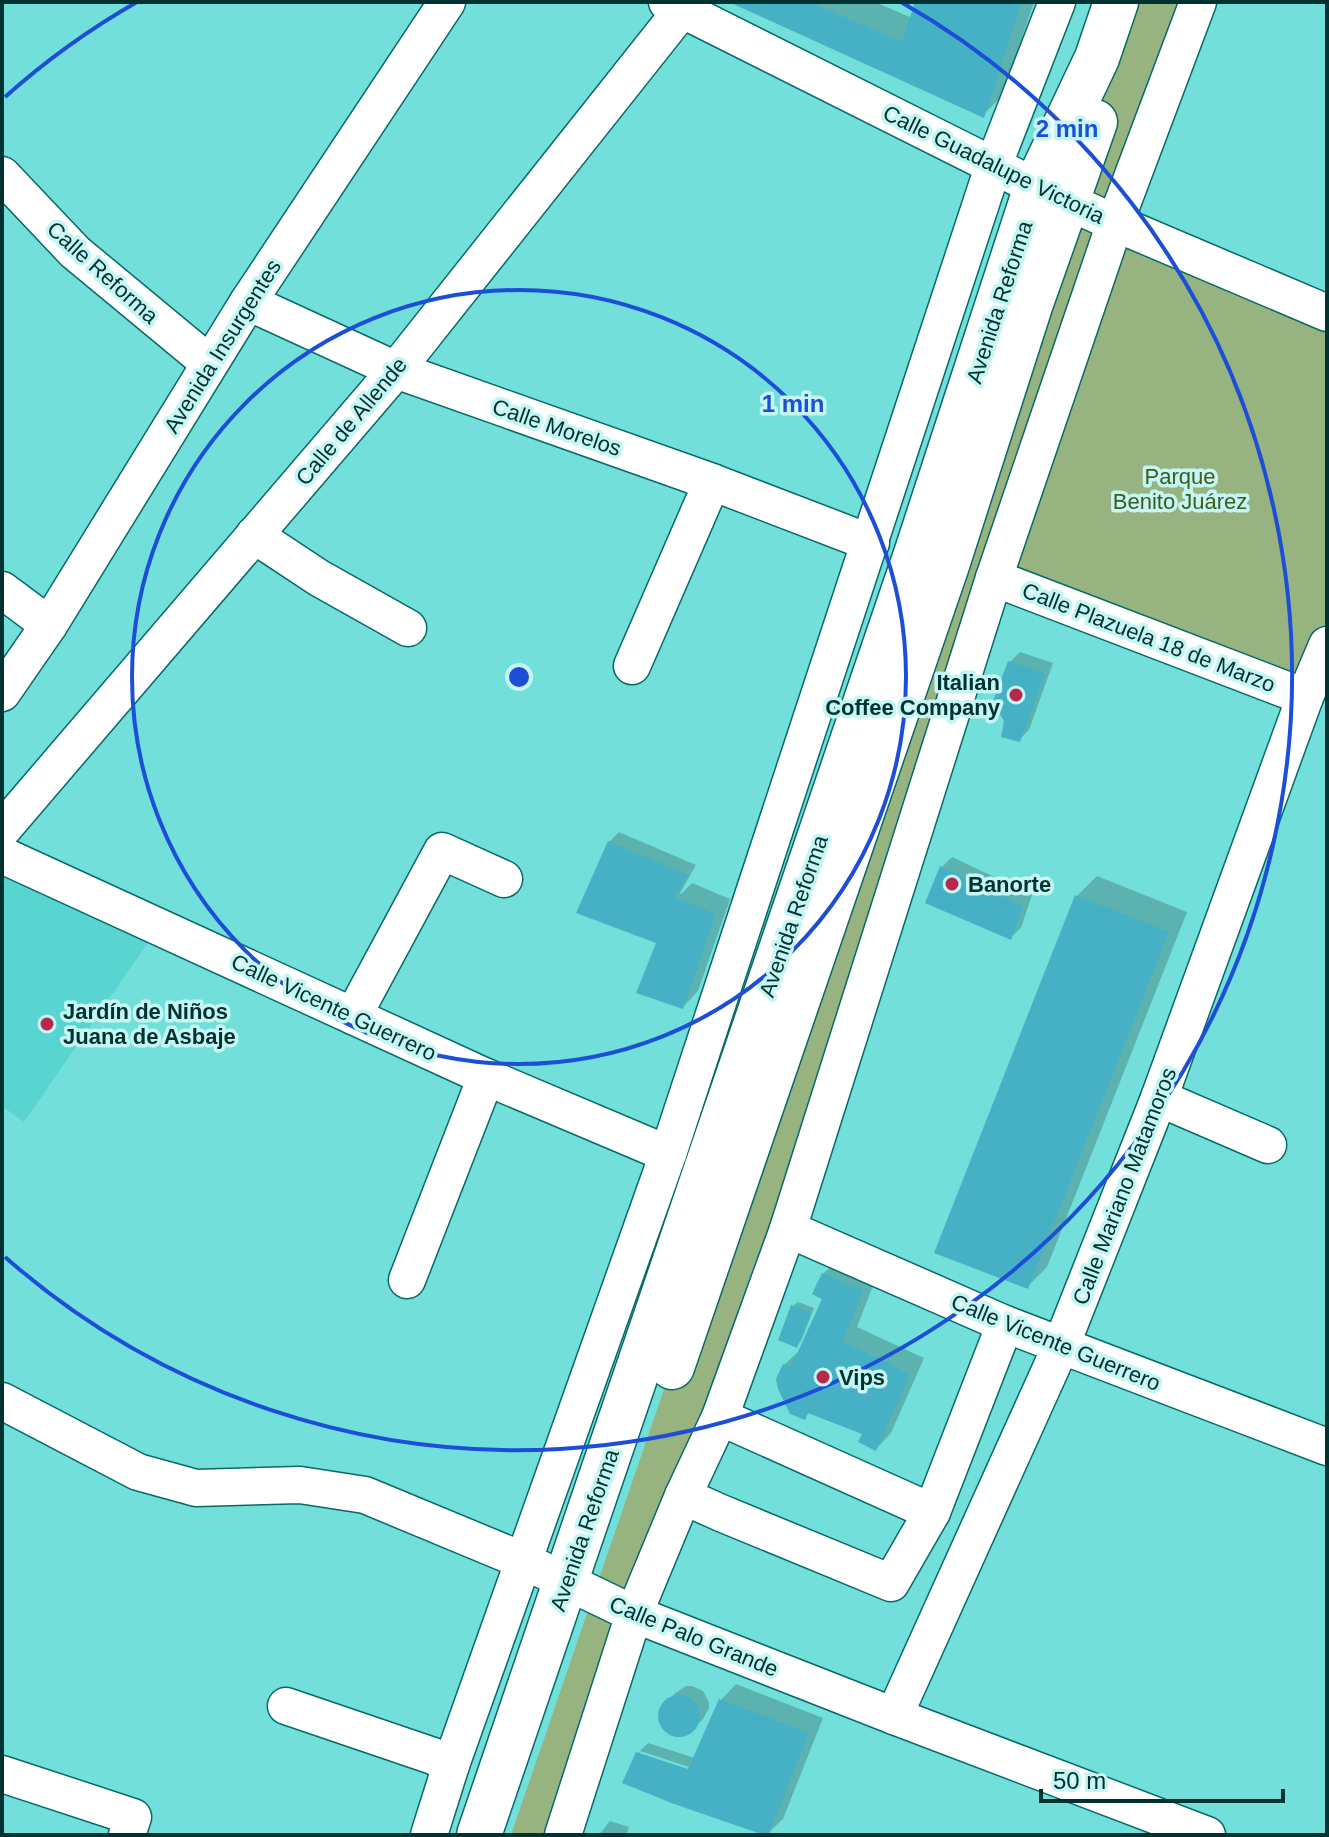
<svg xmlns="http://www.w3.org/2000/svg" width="1329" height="1837" font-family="Arial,sans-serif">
<rect width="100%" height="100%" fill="#73dfda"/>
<path fill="#58d5d0" d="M2 867 149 941 24 1122 2 1106Z"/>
<path fill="#97b480" d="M1140 2H1198L1116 223 1327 313V645L1305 697 995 578 563 1835H511L947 565 1066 200Z"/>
<g fill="#0003">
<path d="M733 2H875L912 18 918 2H1034L1003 95 983 115Z"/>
<path d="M1020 652 1053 663 1029 730 1019 740 1006 720 1010 662Z"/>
<path d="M619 832 696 865 680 893 681 894 692 883 730 899 698 991 683 1007 662 934 609 842Z"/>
<path d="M952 857 1032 895 1021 928 1011 937 942 867Z"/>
<path d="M1097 876 1187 912 1047 1267 1027 1287 1077 896Z"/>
<path d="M839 1259 877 1275 857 1327 924 1358 891 1433 876 1449 865 1433 810 1412 804 1418 784 1365 800 1350 824 1299 823 1274Z"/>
<path d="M798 1302 814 1308 801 1341 797 1346 793 1306Z"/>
<path d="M736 1684 823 1718 783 1819 767 1834 676 1803 679 1795 673 1801 625 1782 640 1751V1755L697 1774 698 1770 640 1751 648 1743 695 1758 721 1700Z"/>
<path d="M686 1686H692L703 1691 709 1702V1708L703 1719 692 1730 681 1735 669 1732 661 1723V1710L674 1694Z"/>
<path d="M610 1821 629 1827 626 1835H599Z"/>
</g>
<g fill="#46b1c5">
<path d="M729 2H810L902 42 915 2H1022L984 118Z"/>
<path d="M1008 661 1045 674 1020 742 1001 737 1004 721 998 711 989 712Z"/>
<path d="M608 841 688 875 675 897 716 914 683 1009 636 993 656 943 576 913Z"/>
<path d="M940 866 1023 906 1011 940 925 903Z"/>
<path d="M1075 895 1169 932 1028 1289 934 1253Z"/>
<path d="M822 1273 863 1290 843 1342 910 1374 876 1451 858 1442 862 1434 808 1413 805 1420 790 1414 778 1389 776 1379 783 1364 791 1367 822 1299 812 1294Z"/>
<path d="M791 1305 811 1313 797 1348 778 1340Z"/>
<circle cx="679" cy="1716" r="21"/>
<path d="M719 1699 809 1733 769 1835H764L674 1804 622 1783 636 1752 688 1769Z"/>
</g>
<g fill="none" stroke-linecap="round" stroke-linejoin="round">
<g stroke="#066a68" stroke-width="39">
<g id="minor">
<path d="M667 2 1036 187 1115 223 1327 313"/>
<path d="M2 175 75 252 209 363"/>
<path d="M248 302 396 370 712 482 871 543"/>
<path d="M254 535 319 578 408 628"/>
<path d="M994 578 1305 697"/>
<path d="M2 590 49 625"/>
<path d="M632 666 712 482"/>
<path d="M2 693 49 625 248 302 447 2"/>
<path d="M2 830 396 370 688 2"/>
<path d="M2 855 486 1077 668 1154"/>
<path d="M353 1016 442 851 504 879"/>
<path d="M1159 1098 1268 1145"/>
<path d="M788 1229 1005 1324 1327 1447"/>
<path d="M407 1280 486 1077"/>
<path d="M2 1401 138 1472 196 1488 300 1485 365 1495 524 1561 634 1614 894 1716 1207 1835"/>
<path d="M720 1417 932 1512"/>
<path d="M683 1496 721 1513 891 1583 932 1512 1005 1324"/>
<path d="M286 1706 433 1756 451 1765"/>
<path d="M894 1716 1061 1346 1159 1098 1305 697 1327 645"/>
<path d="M2 1774 133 1817 127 1835"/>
<path d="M429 1835 451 1765 668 1154 994 164 1057 2"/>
<path d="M563 1835 634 1614 683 1496 720 1417 788 1229 994 578 1115 223 1198 2"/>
</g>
</g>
<g stroke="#066a68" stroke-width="47">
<g id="major">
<path d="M672 1367 947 565 1030 306 1095 122"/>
<path d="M479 1835 917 551 1036 187 1097 58 1116 2"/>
</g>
</g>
<use href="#minor" stroke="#fff" stroke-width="36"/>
<use href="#major" stroke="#fff" stroke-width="44"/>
</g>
<g fill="none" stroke="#1d4ed8" stroke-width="4">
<circle cx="519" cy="677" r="387"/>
<path d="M5 97A775 775 0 0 1 137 2M901 2A775 775 0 1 1 5 1257"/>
</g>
<g fill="#b8274c" stroke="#c5f6f3" stroke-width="3">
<circle cx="1016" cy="695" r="8"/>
<circle cx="952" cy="884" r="8"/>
<circle cx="47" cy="1024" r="8"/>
<circle cx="823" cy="1377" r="8"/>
</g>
<g text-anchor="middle" stroke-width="7" stroke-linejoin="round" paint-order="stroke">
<g font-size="22" fill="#003231" stroke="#c5f6f3">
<text transform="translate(994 164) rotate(26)" y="8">Calle Guadalupe Victoria</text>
<text transform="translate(103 272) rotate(42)" y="8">Calle Reforma</text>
<text transform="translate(999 302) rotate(-72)" y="8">Avenida Reforma</text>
<text transform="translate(222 346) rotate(-58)" y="8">Avenida Insurgentes</text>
<text transform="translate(351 421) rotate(-50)" y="8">Calle de Allende</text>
<text transform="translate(557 427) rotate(19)" y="8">Calle Morelos</text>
<text transform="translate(1149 637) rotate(21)" y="8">Calle Plazuela 18 de Marzo</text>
<text transform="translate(793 916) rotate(-71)" y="8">Avenida Reforma</text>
<text transform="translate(334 1007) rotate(25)" y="8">Calle Vicente Guerrero</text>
<text transform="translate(1124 1186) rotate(-69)" y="8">Calle Mariano Matamoros</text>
<text transform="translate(1056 1342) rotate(22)" y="8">Calle Vicente Guerrero</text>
<text transform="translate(584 1530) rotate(-71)" y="8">Avenida Reforma</text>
<text transform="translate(694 1636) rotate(22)" y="8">Calle Palo Grande</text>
</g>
<g font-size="22" fill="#3c5c1b" stroke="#c5f6f3">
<text x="1180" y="484">Parque<tspan x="1180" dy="25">Benito Juárez</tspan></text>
</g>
<g font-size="22" font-weight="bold" fill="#003231" stroke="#c5f6f3" text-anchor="start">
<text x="1000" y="690" text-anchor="end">Italian<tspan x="1000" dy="25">Coffee Company</tspan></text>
<text x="968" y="892">Banorte</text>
<text x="63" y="1019">Jardín de Niños<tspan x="63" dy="25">Juana de Asbaje</tspan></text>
<text x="839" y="1385">Vips</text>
</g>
</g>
<circle cx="519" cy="677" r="12" fill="#1d4ed8" stroke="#c5f6f3" stroke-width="4"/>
<g font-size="24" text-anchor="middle" font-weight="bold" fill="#1d4ed8" stroke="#c5f6f3" stroke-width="7" stroke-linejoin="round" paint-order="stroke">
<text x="1067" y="137">2 min</text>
<text x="793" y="412">1 min</text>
</g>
<rect width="1329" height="1837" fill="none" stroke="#003231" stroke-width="8"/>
<path d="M1041 1789v12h242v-12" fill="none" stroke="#003231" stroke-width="4"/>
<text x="1053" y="1789" font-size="24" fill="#003231" stroke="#c5f6f3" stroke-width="6" paint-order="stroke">50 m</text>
</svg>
